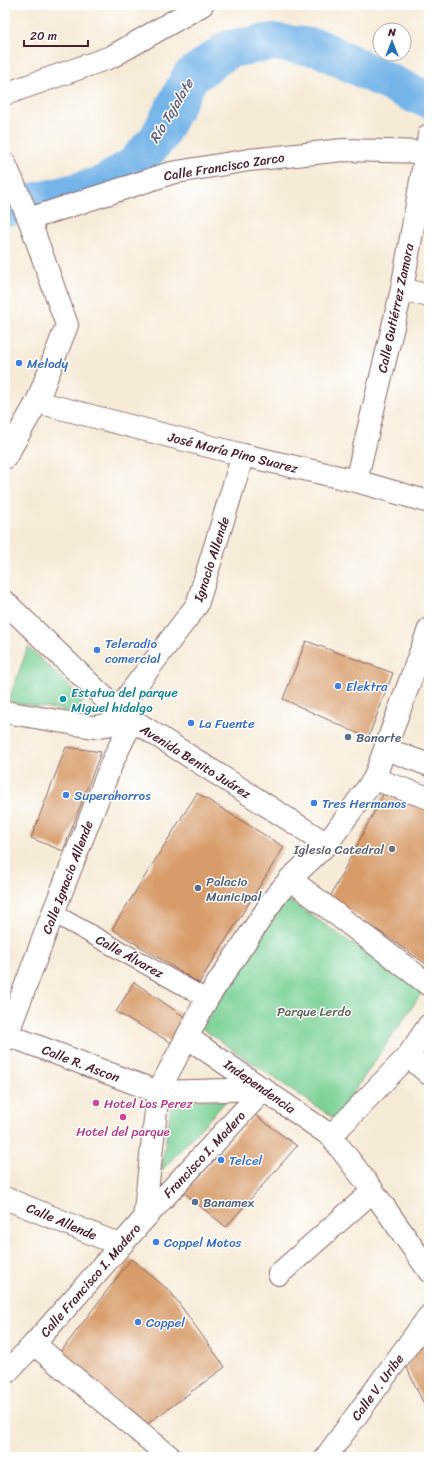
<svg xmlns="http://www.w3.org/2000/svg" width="434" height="1462" font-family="Sriracha,sans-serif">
<rect width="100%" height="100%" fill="#fff"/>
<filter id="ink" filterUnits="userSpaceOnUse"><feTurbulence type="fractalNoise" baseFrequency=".025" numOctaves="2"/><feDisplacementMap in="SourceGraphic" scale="8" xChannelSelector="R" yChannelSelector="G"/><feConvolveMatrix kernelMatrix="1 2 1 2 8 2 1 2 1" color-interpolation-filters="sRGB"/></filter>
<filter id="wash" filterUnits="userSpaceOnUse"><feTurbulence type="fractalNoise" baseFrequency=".012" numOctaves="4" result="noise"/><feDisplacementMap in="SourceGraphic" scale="16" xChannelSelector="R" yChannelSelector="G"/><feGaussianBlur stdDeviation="0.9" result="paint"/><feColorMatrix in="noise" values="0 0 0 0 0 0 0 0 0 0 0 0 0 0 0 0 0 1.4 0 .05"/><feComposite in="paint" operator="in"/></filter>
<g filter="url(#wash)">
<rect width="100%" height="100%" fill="#f6ebd7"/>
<g fill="#79d095" stroke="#627860">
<path d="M28 647 84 700 75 712 8 702Z"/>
<path d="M287 899 423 991 335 1119 201 1028Z"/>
<path d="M172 1099 226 1101 161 1171Z"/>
</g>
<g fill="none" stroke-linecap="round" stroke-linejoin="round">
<path stroke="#74b4e8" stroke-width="38" d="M5 208 60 196 104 184 134 165 158 138 190 77 229 49 273 42 319 48 413 94 429 99"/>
</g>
<g id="blocks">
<g fill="#d79c6a">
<path d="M306 641 393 673 368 738 283 699Z"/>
<path d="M66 747 101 752 63 851 31 838Z"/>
<path d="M387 787 429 802V966L330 897Z"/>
<path d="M197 793 284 847 199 983 112 929Z"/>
<path d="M134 982 186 1018 172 1043 116 1012Z"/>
<path d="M255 1115 297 1146 226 1227 184 1193Z"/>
<path d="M131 1259 170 1291 225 1367 146 1425 59 1354Z"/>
<path d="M429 1336V1410L427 1411 406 1366Z"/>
</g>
</g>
</g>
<g filter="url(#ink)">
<use href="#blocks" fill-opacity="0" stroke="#866667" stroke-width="1"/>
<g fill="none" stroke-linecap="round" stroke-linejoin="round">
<g stroke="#866667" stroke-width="20">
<path id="pedestrian" d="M53 913 207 999"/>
</g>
<g stroke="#866667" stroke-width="24">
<g id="minor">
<path d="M5 94 111 57 202 5"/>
<path d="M29 219 171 173 249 160 343 150 426 152"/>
<path d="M402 289 429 296"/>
<path d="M117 710 197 605 243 455"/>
<path d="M5 712 93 727 132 721"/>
<path d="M386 749 429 765"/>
<path d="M374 779 429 798"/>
<path d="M290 879 429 985"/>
<path d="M5 1034 158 1092 264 1089"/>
<path d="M187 1037 331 1136 373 1191 429 1271"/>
<path d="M5 1040 53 913 113 760 132 721"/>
<path d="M331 1136 408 1056 429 1025"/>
<path d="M5 1198 120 1245"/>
<path d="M144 1219 158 1092 207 999 275 897 290 879 327 844 374 779 429 629"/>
<path d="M279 1274 373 1191"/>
<path d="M34 1344 170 1457"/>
<path d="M5 1374 34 1344 144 1219 264 1089"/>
<path d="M326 1457 429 1316"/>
</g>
</g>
<g stroke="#866667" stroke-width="24">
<g id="tertiary">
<path d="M5 164 29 219 67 325 37 402 5 458"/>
<path d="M37 402 243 455 356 481 429 502"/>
<path d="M356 481 402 289 429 135"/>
<path d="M5 602 117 710 327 844"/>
<path d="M408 1056 429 1074"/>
</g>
</g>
<use href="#pedestrian" stroke="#fff" stroke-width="18"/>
<use href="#minor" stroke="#fff" stroke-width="22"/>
<use href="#tertiary" stroke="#fff" stroke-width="22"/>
</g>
</g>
<g fill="#3f7fe0" stroke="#fff" stroke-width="1.5">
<circle cx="19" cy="363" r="4"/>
<circle cx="97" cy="650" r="4"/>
<circle cx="338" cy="686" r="4"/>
<circle cx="191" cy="723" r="4"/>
<circle cx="66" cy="795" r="4"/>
<circle cx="314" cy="803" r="4"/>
<circle cx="221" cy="1160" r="4"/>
<circle cx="156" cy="1242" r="4"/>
<circle cx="138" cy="1322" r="4"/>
</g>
<circle fill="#0f9aa8" stroke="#fff" stroke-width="1.5" cx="63" cy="699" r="4"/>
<g fill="#5c6f8a" stroke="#fff" stroke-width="1.5">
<circle cx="348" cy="737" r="4"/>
<circle cx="198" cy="888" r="4"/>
<circle cx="195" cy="1202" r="4"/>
</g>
<circle fill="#6b7280" stroke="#fff" stroke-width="1.5" cx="392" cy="849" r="4"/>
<g fill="#d1479c" stroke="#fff" stroke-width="1.5">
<circle cx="96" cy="1103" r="4"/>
<circle cx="123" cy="1117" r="4"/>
</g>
<g text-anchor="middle" stroke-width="3" stroke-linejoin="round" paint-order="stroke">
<g font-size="13" fill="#4a1f2b" stroke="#fff">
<text transform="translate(224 166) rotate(-9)" y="5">Calle Francisco Zarco</text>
<text transform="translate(395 308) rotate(-78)" y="5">Calle Gutiérrez Zamora</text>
<text transform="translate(233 452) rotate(14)" y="5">José María Pino Suarez</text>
<text transform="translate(211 559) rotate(-72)" y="5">Ignacio Allende</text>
<text transform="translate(196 761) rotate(32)" y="5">Avenida Benito Juárez</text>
<text transform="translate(67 877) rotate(-69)" y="5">Calle Ignacio Allende</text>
<text transform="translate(130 956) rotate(29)" y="5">Calle Álvarez</text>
<text transform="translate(81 1063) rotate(21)" y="5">Calle R. Ascon</text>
<text transform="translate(260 1086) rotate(35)" y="5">Independencia</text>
<text transform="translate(204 1154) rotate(-47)" y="5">Francisco I. Madero</text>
<text transform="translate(62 1221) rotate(23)" y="5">Calle Allende</text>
<text transform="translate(90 1280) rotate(-49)" y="5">Calle Francisco I. Madero</text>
<text transform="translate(377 1387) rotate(-54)" y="5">Calle V. Uribe</text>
</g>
<g font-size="13" fill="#366cbe" stroke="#fff" text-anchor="start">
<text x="27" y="368">Melody</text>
<text x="105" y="648">Teleradio<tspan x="105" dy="15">comercial</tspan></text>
<text x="346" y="691">Elektra</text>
<text x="199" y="728">La Fuente</text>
<text x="74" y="800">Superahorros</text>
<text x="322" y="808">Tres Hermanos</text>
<text x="229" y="1165">Telcel</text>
<text x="164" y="1247">Coppel Motos</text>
<text x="146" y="1327">Coppel</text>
</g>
<g font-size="13" fill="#0d838f" stroke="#fff" text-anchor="start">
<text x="71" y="697">Estatua del parque<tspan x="71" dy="15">Miguel hidalgo</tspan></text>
</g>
<g font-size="13" fill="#4e5e75" stroke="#fff" text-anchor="start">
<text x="356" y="742">Banorte</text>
<text x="206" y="886">Palacio<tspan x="206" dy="15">Municipal</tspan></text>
<text x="203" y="1207">Banamex</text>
</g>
<g font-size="13" fill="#5b616d" stroke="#fff" text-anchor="end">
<text x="384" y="854">Iglesia Catedral</text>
</g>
<g font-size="13" fill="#5a5d50" stroke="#fff">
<text x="314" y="1016">Parque Lerdo</text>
</g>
<g font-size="13" fill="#b23c85" stroke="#fff" text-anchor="start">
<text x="104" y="1108">Hotel Los Perez</text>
<text x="123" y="1136" text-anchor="middle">Hotel del parque</text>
</g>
<g font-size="14" font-style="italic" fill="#5b5b77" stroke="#fff">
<text transform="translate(171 111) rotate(-59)" y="5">Río Tajalate</text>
</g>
</g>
<rect width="434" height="1462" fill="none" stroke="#fff" stroke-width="20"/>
<g transform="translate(392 42)"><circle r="19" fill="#ffffff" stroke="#b7a5aa"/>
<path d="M0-3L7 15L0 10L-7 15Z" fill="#1f6fb2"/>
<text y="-6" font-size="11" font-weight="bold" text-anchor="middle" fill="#4a1f2b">N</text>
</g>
<path d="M24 40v6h64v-6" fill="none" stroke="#4a1f2b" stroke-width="2"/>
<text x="30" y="40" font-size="12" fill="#4a1f2b" stroke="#ffffff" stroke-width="3" paint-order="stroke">20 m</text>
</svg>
